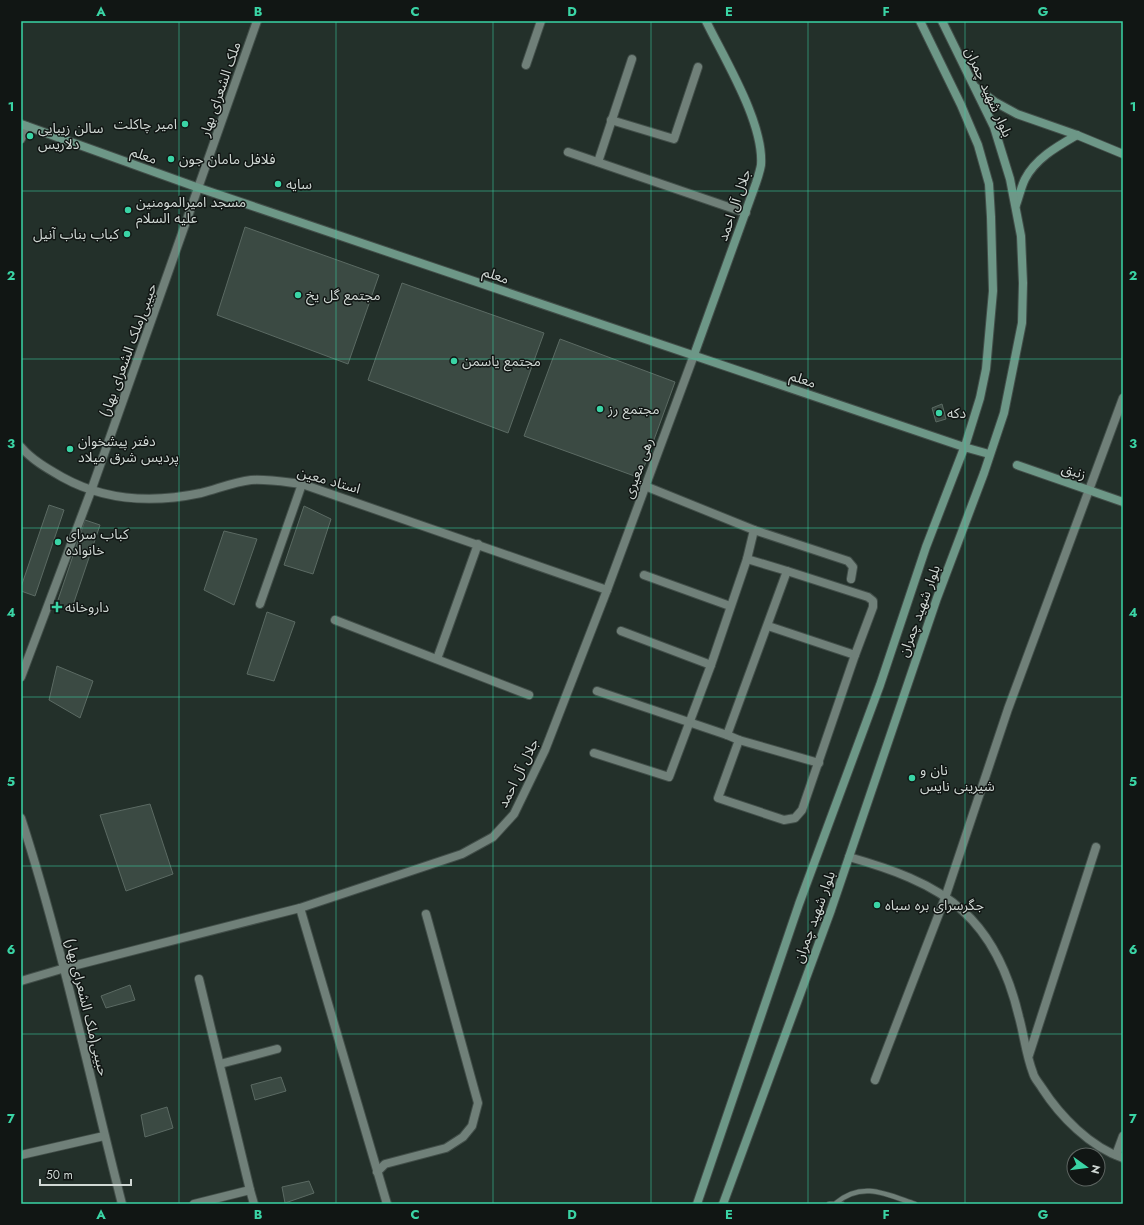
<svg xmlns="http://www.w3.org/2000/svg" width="1144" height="1225" font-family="Jost,'Noto Sans Arabic',sans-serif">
<rect width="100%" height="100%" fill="#23302a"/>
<g fill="#3b4a43" stroke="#5b6a63">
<path d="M245 227 379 275 348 364 217 315Z"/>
<path d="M402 283 544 333 508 433 368 380Z"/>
<path d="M560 339 675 382 640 478 524 436Z"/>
<path d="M942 404 946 419 936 422 932 408Z"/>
<path d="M49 505 64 510 35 596 21 591V587Z"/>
<path d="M304 506 331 519 313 574 284 565Z"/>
<path d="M85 520 100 525 71 611 56 606Z"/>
<path d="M224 531 257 539 234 605 204 590Z"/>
<path d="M267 612 295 622 274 681 247 674Z"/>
<path d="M57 666 93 681 80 718 49 700Z"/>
<path d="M150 804 173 874 126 891 100 815Z"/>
<path d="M130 985 135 1000 106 1008 101 996Z"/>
<path d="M281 1077 286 1091 255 1100 251 1085Z"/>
<path d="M167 1107 173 1128 145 1137 141 1115Z"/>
<path d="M309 1181 314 1193 285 1203 282 1187Z"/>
</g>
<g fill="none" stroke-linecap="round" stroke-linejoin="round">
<g stroke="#424e49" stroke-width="6">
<g id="lane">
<path d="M836 1203C862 1181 886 1194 915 1204"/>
<path d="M829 1204H842"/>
</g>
</g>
<g stroke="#424e49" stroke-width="10">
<g id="street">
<path d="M526 65 541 21"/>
<path d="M611 120 674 139 698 67"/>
<path d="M21 139 26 126"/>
<path d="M568 152 746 213"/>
<path d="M598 162 632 59"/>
<path d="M21 447C32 460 48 469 62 477 105 501 154 503 201 493 217 489 234 482 251 480 268 479 285 482 302 484L607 590"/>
<path d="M754 530 848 561 853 567 851 579"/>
<path d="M747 559 787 571 727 735 739 740 718 798 784 820 795 818 802 810 855 655 768 626"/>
<path d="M787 571 868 597 873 601V607L855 655"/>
<path d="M644 575 730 606"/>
<path d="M260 604 302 484"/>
<path d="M335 620 529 695"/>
<path d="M621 631 711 665"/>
<path d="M437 659 478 544"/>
<path d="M21 677 91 491 257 21"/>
<path d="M597 691 727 735"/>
<path d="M739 740 819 763"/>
<path d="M594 753 669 777 711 665 747 559 754 530 645 486"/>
<path d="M21 818C62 945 89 1075 122 1204"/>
<path d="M849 857C888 868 933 883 963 911 993 938 1010 979 1019 1017 1024 1035 1026 1055 1033 1073 1034 1078 1039 1083 1042 1088 1060 1116 1090 1147 1123 1158"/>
<path d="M300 908 387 1204"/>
<path d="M21 981 65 968 300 908 462 854 493 837 514 814 545 750 607 590 694 355"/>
<path d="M1029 1055 1096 847"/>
<path d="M220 1064 277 1049"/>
<path d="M875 1080 945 898 1008 709 1123 398"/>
<path d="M21 1155 104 1136"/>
<path d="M1116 1155 1123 1136"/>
<path d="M377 1172 385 1164 446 1148 463 1137 472 1126 478 1103 426 914"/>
<path d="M250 1190 254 1204"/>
<path d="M194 1204 250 1190 199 979"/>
</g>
</g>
<g stroke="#424e49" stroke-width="10">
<g id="secondary">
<path d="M975 87 995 102 1017 114 1077 135 1123 154"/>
<path d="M21 124 199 188 964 447 989 454"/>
<path d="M1016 205C1019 197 1021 187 1025 179 1036 158 1058 146 1077 135"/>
<path d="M694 355 756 183C758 177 760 171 761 165 764 123 725 60 706 21"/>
<path d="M1017 465 1123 502"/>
<path d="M697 1204 799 904 880 685 926 547 966 443 980 398 986 369 993 291 991 217 989 184 978 145 961 105 920 21"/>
<path d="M723 1204 831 910 937 598 984 473 1004 413 1022 323 1023 283 1021 236 1010 179 994 127 942 21"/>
</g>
</g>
<use href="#lane" stroke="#708079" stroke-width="4.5"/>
<use href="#street" stroke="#708079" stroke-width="8"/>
<use href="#secondary" stroke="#6d9787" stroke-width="8"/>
</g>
<path fill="none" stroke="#3ad4a5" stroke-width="1" stroke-opacity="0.55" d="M179 21V1204M336 21V1204M493 21V1204M651 21V1204M808 21V1204M965 21V1204M21 191H1123M21 359H1123M21 528H1123M21 697H1123M21 866H1123M21 1034H1123"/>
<g fill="#3ad4a5" stroke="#111614" stroke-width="1.5">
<circle cx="185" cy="124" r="4"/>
<circle cx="30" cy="136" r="4"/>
<circle cx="171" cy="159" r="4"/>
<circle cx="278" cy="184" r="4"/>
<circle cx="128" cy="210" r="4"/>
<circle cx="127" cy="234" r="4"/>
<circle cx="298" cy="295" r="4"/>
<circle cx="454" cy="361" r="4"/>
<circle cx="600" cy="409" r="4"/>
<circle cx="939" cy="413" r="4"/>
<circle cx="70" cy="449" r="4"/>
<circle cx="58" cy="542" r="4"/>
<path d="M55 601h4v4h4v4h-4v4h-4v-4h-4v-4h4z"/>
<circle cx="912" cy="778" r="4"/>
<circle cx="877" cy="905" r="4"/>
</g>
<g text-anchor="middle" stroke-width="3" stroke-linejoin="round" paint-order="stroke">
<g font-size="14" fill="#d0d8d4" stroke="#111614">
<text transform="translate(220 89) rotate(-71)" y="5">ملک الشعرای بهار</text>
<text transform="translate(989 92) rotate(66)" y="5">بلوار شهید چمران</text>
<text transform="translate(144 155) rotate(20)" y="5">معلم</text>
<text transform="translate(734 205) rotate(-71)" y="5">جلال آل احمد</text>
<text transform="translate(496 275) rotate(19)" y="5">معلم</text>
<text transform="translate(128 350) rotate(-70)" y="5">حبیبی(ملک الشعرای بهار)</text>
<text transform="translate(803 379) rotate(19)" y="5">معلم</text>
<text transform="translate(638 468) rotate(-70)" y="5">رهی معیری</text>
<text transform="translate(1074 471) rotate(19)" y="5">زنبق</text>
<text transform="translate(329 480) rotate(16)" y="5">استاد معین</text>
<text transform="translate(919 611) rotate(-70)" y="5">بلوار شهید چمران</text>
<text transform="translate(518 773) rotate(-64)" y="5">جلال آل احمد</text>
<text transform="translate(814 917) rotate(-70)" y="5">بلوار شهید چمران</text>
<text transform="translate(87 1007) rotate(76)" y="5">حبیبی(ملک الشعرای بهار)</text>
</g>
<g font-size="14" fill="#d0d8d4" stroke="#111614" text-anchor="start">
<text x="177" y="129" text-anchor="end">امیر چاکلت</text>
<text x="38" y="133">سالن زیبایی<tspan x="38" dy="16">دلاریس</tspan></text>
<text x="179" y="164">فلافل مامان جون</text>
<text x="286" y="189">سایه</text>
<text x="136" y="207">مسجد امیرالمومنین<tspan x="136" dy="16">علیه السلام</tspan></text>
<text x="119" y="239" text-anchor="end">کباب بناب آنیل</text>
<text x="306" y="300">مجتمع گل یخ</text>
<text x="462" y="366">مجتمع یاسمن</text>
<text x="608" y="414">مجتمع رز</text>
<text x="947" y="418">دکه</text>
<text x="78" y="446">دفتر پیشخوان<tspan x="78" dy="16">پردیس شرق میلاد</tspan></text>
<text x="66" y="539">کباب سرای<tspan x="66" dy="16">خانواده</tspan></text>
<text x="65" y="612">داروخانه</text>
<text x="920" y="775">نان و<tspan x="920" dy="16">شیرینی نایس</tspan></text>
<text x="885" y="910">جگرسرای بره سباه</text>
</g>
</g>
<rect width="1144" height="1225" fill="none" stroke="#111614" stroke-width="44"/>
<g transform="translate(1086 1167) rotate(104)"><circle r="19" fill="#111614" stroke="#5d6461"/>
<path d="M0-3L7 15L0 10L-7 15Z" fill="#3ad4a5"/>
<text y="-6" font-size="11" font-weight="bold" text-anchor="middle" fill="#d0d8d4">N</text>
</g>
<path d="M40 1179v6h91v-6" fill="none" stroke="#d0d8d4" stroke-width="2"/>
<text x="46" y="1179" font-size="12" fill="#d0d8d4" stroke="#111614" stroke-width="3" paint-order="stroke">50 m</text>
<rect x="22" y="22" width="1100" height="1181" fill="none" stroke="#3ad4a5" stroke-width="1.5"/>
<g font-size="13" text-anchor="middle" font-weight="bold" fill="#3ad4a5">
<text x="101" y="16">A</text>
<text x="258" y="16">B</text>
<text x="415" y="16">C</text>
<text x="572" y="16">D</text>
<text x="729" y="16">E</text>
<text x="886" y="16">F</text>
<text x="1043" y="16">G</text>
<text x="11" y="111">1</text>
<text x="1133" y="111">1</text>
<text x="11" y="280">2</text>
<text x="1133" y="280">2</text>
<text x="11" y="448">3</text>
<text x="1133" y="448">3</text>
<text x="11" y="617">4</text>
<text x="1133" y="617">4</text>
<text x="11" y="786">5</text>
<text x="1133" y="786">5</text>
<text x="11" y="954">6</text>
<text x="1133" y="954">6</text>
<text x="11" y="1123">7</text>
<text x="1133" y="1123">7</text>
<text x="101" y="1219">A</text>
<text x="258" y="1219">B</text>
<text x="415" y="1219">C</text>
<text x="572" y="1219">D</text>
<text x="729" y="1219">E</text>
<text x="886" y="1219">F</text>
<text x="1043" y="1219">G</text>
</g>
</svg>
